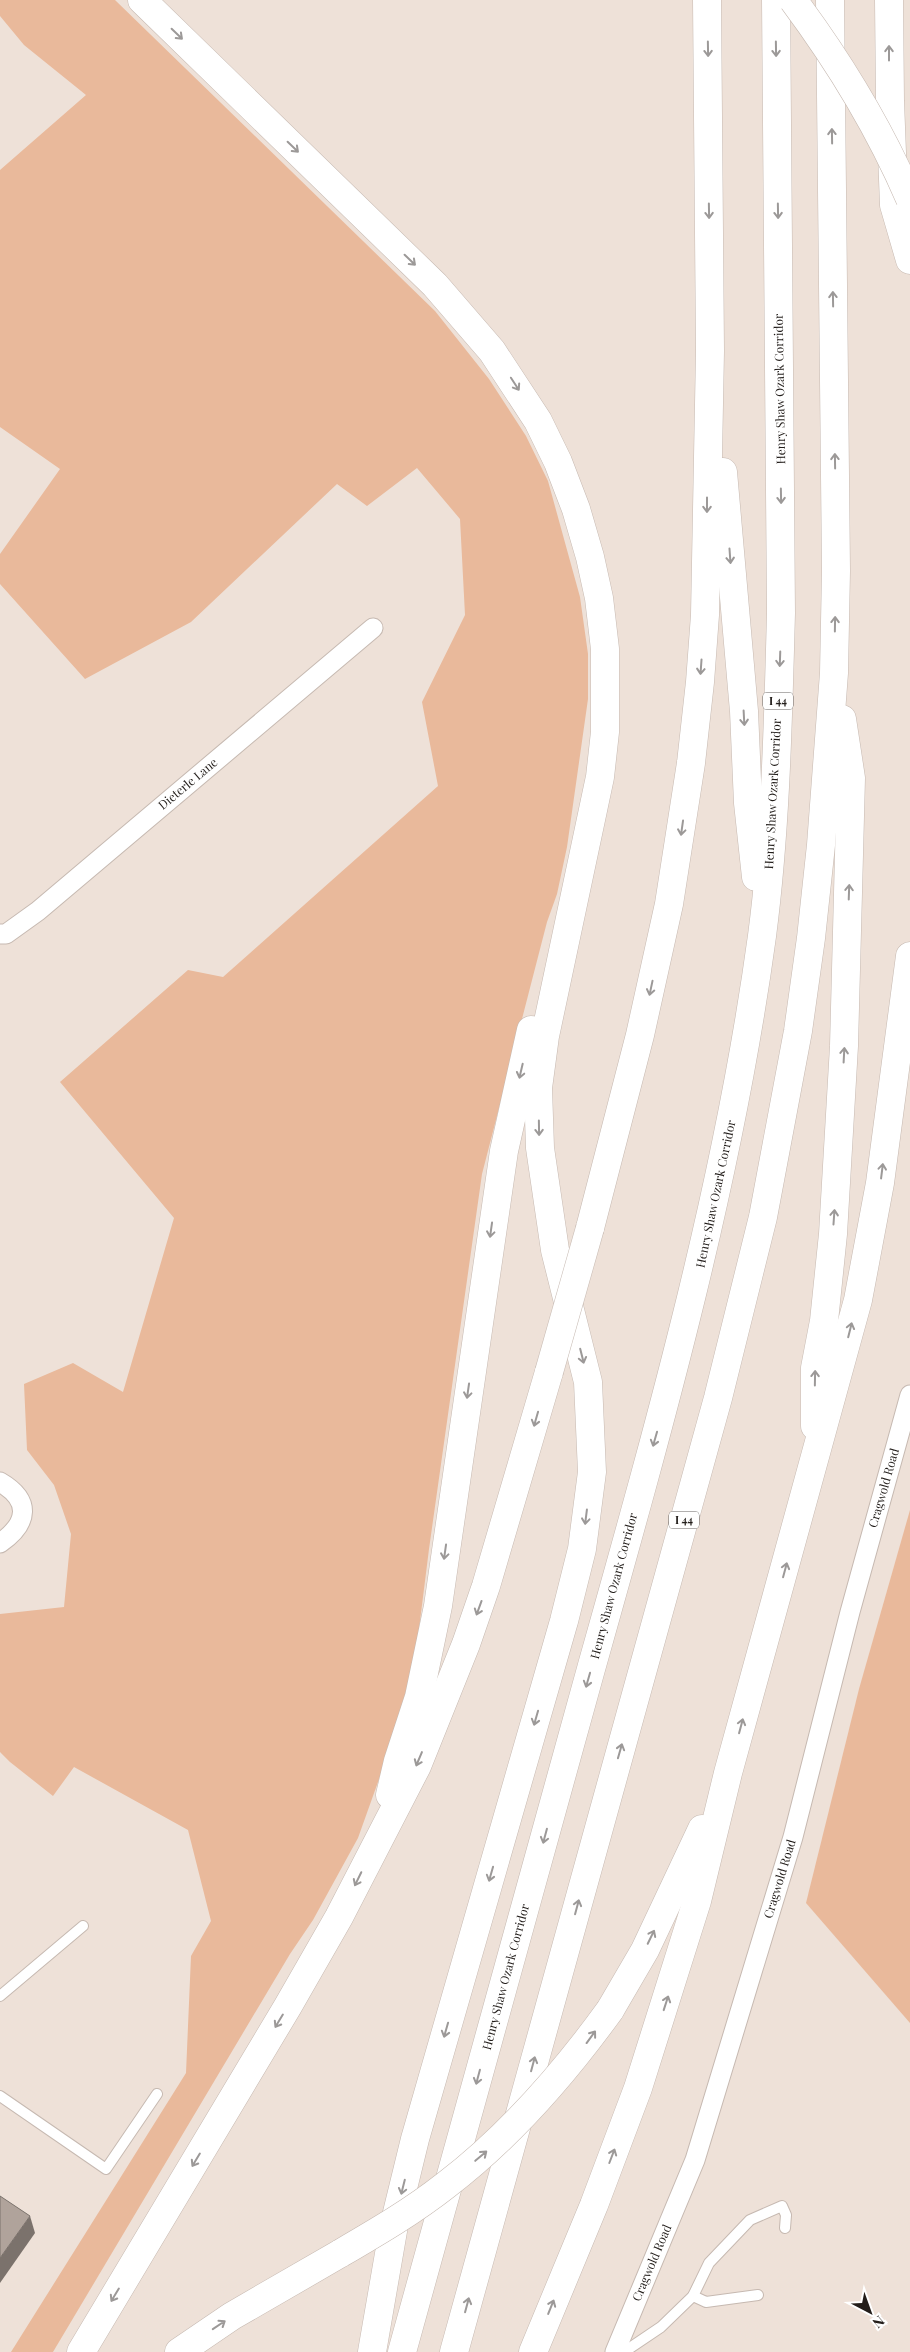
<svg xmlns="http://www.w3.org/2000/svg" width="910" height="2352" font-family="'Playfair Display',serif">
<rect width="100%" height="100%" fill="#eee1d8"/>
<g fill="#e9b99b">
<path d="M0 0H115L435 311 489 379 526 436 548 481 580 597 588 654V699L567 847 557 894 547 922 482 1174 429 1549 415 1661 388 1754 358 1838 313 1920 290 1954 53 2352H11L186 2073 191 1956 211 1921 188 1830 74 1767 53 1796 10 1762 0 1752V1614L64 1607 71 1534 54 1485 27 1450 24 1384 73 1363 123 1392 174 1218 60 1082 188 970 223 977 438 786 422 702 465 615 460 519 417 468 367 506 337 484 191 622 85 679 0 584V554L60 469 0 427V170L86 95 24 45 0 16Z"/>
<path d="M910 1510V2023L806 1903 859 1689Z"/>
</g>
<g fill="none" stroke-linecap="round" stroke-linejoin="round">
<g stroke="#c6b9b1" stroke-width="12">
<g id="service">
<path d="M0 1996 83 1926"/>
<path d="M0 2096 106 2169 157 2094"/>
<path d="M693 2296 706 2302 758 2295"/>
<path d="M624 2352 661 2327 693 2296 709 2263 750 2220 782 2206 786 2215 785 2228"/>
</g>
</g>
<g stroke="#c6b9b1" stroke-width="21">
<g id="minor">
<path d="M0 934H6L38 911 373 628"/>
<path d="M0 1482C31 1500 29 1523 0 1543"/>
<path d="M615 2352 695 2160 793 1837 850 1612 910 1395"/>
</g>
</g>
<g stroke="#c6b9b1" stroke-width="29">
<g id="motorway">
<path d="M142 0 435 285 492 351 538 421 558 462 576 509 590 557 599 598 605 649V732L600 777 545 1036 538 1088 540 1148 555 1250 588 1382 592 1472 582 1549 564 1621 415 2139 394 2225 372 2352"/>
<path d="M889 0 890 101 894 205 910 260"/>
<path d="M723 472 744 711 748 803 756 877"/>
<path d="M590 1228 640 1035 669 904 691 763 700 682 705 615 710 351 707 0"/>
<path d="M815 1426V1368L824 1321 833 1234 844 1046 851 778 842 719"/>
<path d="M390 1795 398 1761 419 1697 438 1606 504 1151 531 1030"/>
<path d="M610 2010 645 1950 702 1829"/>
<path d="M81 2352 288 2006 339 1917 417 1766 466 1644 486 1586 549 1372"/>
<path d="M179 2352 232 2316 341 2253"/>
<path d="M402 2352C465 2124 527 1896 591 1669 659 1427 728 1185 762 936 776 829 778 721 781 613L776 0"/>
<path d="M454 2352 718 1398 763 1217 798 1031 811 938 821 845 834 673 836 571 830 0"/>
<path d="M533 2352 594 2205 638 2088 697 1901 728 1773 858 1300 880 1183 910 956"/>
</g>
</g>
<use href="#service" stroke="#fff" stroke-width="10"/>
<use href="#minor" stroke="#fff" stroke-width="19"/>
<use href="#motorway" stroke="#fff" stroke-width="28"/>
<g stroke="#c6b9b1" stroke-width="29" stroke-linecap="butt">
<g id="motorway-bridge">
<path d="M793 0C840 63 879 127 910 199"/>
<path d="M549 1372 590 1228"/>
<path d="M341 2253C377 2232 413 2211 446 2185 510 2136 563 2075 610 2010"/>
</g>
</g>
<use href="#motorway-bridge" stroke="#fff" stroke-width="28"/>
</g>
<path fill="#7b726c" d="M30 2216 35 2233 0 2283V2258Z"/>
<path fill="#b0a39b" stroke="#7b726c" d="M0 2196 30 2216 0 2258Z"/>
<defs><path id="oneway-shaft" d="M-6 0H5M1.5-3L5.5 0L1.5 3" fill="none" stroke-width="1.6" stroke-linecap="round" stroke-linejoin="round" transform="scale(1.25)"/></defs>
<g stroke="#9c9998">
<use href="#oneway-shaft" transform="translate(177 34) rotate(44)"/>
<use href="#oneway-shaft" transform="translate(708 49) rotate(89)"/>
<use href="#oneway-shaft" transform="translate(776 49) rotate(89)"/>
<use href="#oneway-shaft" transform="translate(889 53) rotate(-90)"/>
<use href="#oneway-shaft" transform="translate(832 136) rotate(-91)"/>
<use href="#oneway-shaft" transform="translate(293 147) rotate(44)"/>
<use href="#oneway-shaft" transform="translate(709 211) rotate(89)"/>
<use href="#oneway-shaft" transform="translate(778 211) rotate(89)"/>
<use href="#oneway-shaft" transform="translate(410 260) rotate(44)"/>
<use href="#oneway-shaft" transform="translate(833 299) rotate(-91)"/>
<use href="#oneway-shaft" transform="translate(515 384) rotate(57)"/>
<use href="#oneway-shaft" transform="translate(835 461) rotate(-91)"/>
<use href="#oneway-shaft" transform="translate(781 496) rotate(89)"/>
<use href="#oneway-shaft" transform="translate(707 505) rotate(90)"/>
<use href="#oneway-shaft" transform="translate(730 556) rotate(86)"/>
<use href="#oneway-shaft" transform="translate(835 624) rotate(-89)"/>
<use href="#oneway-shaft" transform="translate(780 659) rotate(92)"/>
<use href="#oneway-shaft" transform="translate(701 667) rotate(94)"/>
<use href="#oneway-shaft" transform="translate(744 718) rotate(87)"/>
<use href="#oneway-shaft" transform="translate(682 828) rotate(98)"/>
<use href="#oneway-shaft" transform="translate(849 892) rotate(-88)"/>
<use href="#oneway-shaft" transform="translate(651 988) rotate(102)"/>
<use href="#oneway-shaft" transform="translate(844 1055) rotate(-87)"/>
<use href="#oneway-shaft" transform="translate(521 1071) rotate(103)"/>
<use href="#oneway-shaft" transform="translate(539 1128) rotate(89)"/>
<use href="#oneway-shaft" transform="translate(882 1171) rotate(-83)"/>
<use href="#oneway-shaft" transform="translate(834 1217) rotate(-86)"/>
<use href="#oneway-shaft" transform="translate(491 1230) rotate(98)"/>
<use href="#oneway-shaft" transform="translate(850 1330) rotate(-76)"/>
<use href="#oneway-shaft" transform="translate(582 1356) rotate(76)"/>
<use href="#oneway-shaft" transform="translate(815 1378) rotate(-89)"/>
<use href="#oneway-shaft" transform="translate(468 1391) rotate(98)"/>
<use href="#oneway-shaft" transform="translate(536 1419) rotate(106)"/>
<use href="#oneway-shaft" transform="translate(655 1439) rotate(106)"/>
<use href="#oneway-shaft" transform="translate(586 1517) rotate(97)"/>
<use href="#oneway-shaft" transform="translate(445 1552) rotate(98)"/>
<use href="#oneway-shaft" transform="translate(785 1570) rotate(-75)"/>
<use href="#oneway-shaft" transform="translate(479 1608) rotate(110)"/>
<use href="#oneway-shaft" transform="translate(588 1680) rotate(106)"/>
<use href="#oneway-shaft" transform="translate(536 1718) rotate(106)"/>
<use href="#oneway-shaft" transform="translate(741 1726) rotate(-75)"/>
<use href="#oneway-shaft" transform="translate(620 1751) rotate(-74)"/>
<use href="#oneway-shaft" transform="translate(419 1759) rotate(113)"/>
<use href="#oneway-shaft" transform="translate(545 1836) rotate(105)"/>
<use href="#oneway-shaft" transform="translate(491 1874) rotate(106)"/>
<use href="#oneway-shaft" transform="translate(358 1879) rotate(116)"/>
<use href="#oneway-shaft" transform="translate(577 1907) rotate(-75)"/>
<use href="#oneway-shaft" transform="translate(651 1937) rotate(-64)"/>
<use href="#oneway-shaft" transform="translate(666 2003) rotate(-72)"/>
<use href="#oneway-shaft" transform="translate(279 2021) rotate(121)"/>
<use href="#oneway-shaft" transform="translate(446 2030) rotate(106)"/>
<use href="#oneway-shaft" transform="translate(591 2037) rotate(-54)"/>
<use href="#oneway-shaft" transform="translate(533 2064) rotate(-75)"/>
<use href="#oneway-shaft" transform="translate(478 2077) rotate(105)"/>
<use href="#oneway-shaft" transform="translate(481 2156) rotate(-40)"/>
<use href="#oneway-shaft" transform="translate(612 2156) rotate(-69)"/>
<use href="#oneway-shaft" transform="translate(196 2160) rotate(121)"/>
<use href="#oneway-shaft" transform="translate(403 2187) rotate(104)"/>
<use href="#oneway-shaft" transform="translate(115 2295) rotate(121)"/>
<use href="#oneway-shaft" transform="translate(467 2305) rotate(-75)"/>
<use href="#oneway-shaft" transform="translate(551 2307) rotate(-68)"/>
<use href="#oneway-shaft" transform="translate(219 2325) rotate(-34)"/>
</g>
<g text-anchor="middle" stroke-width="5" stroke-linejoin="round" paint-order="stroke">
<g fill="#fff" stroke="#64615f" stroke-width="1">
<rect x="763" y="692.5" width="30" height="17" rx="4"/>
<rect x="669" y="1511.5" width="30" height="17" rx="4"/>
</g>
<g font-size="11" font-weight="bold" fill="#221d1a">
<text x="778" y="705">I 44</text>
<text x="684" y="1524">I 44</text>
</g>
<g font-size="12" fill="#221d1a" stroke="#fff">
<text transform="translate(780 389) rotate(-91)" y="4">Henry Shaw Ozark Corridor</text>
<text transform="translate(188 784) rotate(-40)" y="4">Dieterle Lane</text>
<text transform="translate(773 794) rotate(-87)" y="4">Henry Shaw Ozark Corridor</text>
<text transform="translate(716 1194) rotate(-78)" y="4">Henry Shaw Ozark Corridor</text>
<text transform="translate(884 1488) rotate(-74)" y="4">Cragwold Road</text>
<text transform="translate(614 1586) rotate(-75)" y="4">Henry Shaw Ozark Corridor</text>
<text transform="translate(780 1879) rotate(-73)" y="4">Cragwold Road</text>
<text transform="translate(506 1977) rotate(-75)" y="4">Henry Shaw Ozark Corridor</text>
<text transform="translate(652 2263) rotate(-67)" y="4">Cragwold Road</text>
</g>
</g>
<g transform="translate(870 2312) rotate(139)" stroke="#ffffff" stroke-width="4" paint-order="stroke">
<path d="M0-4L9 19L0 12L-9 19Z" fill="#221d1a"/>
<text y="-8" font-size="14" font-weight="bold" text-anchor="middle" fill="#221d1a">N</text>
</g>
</svg>
